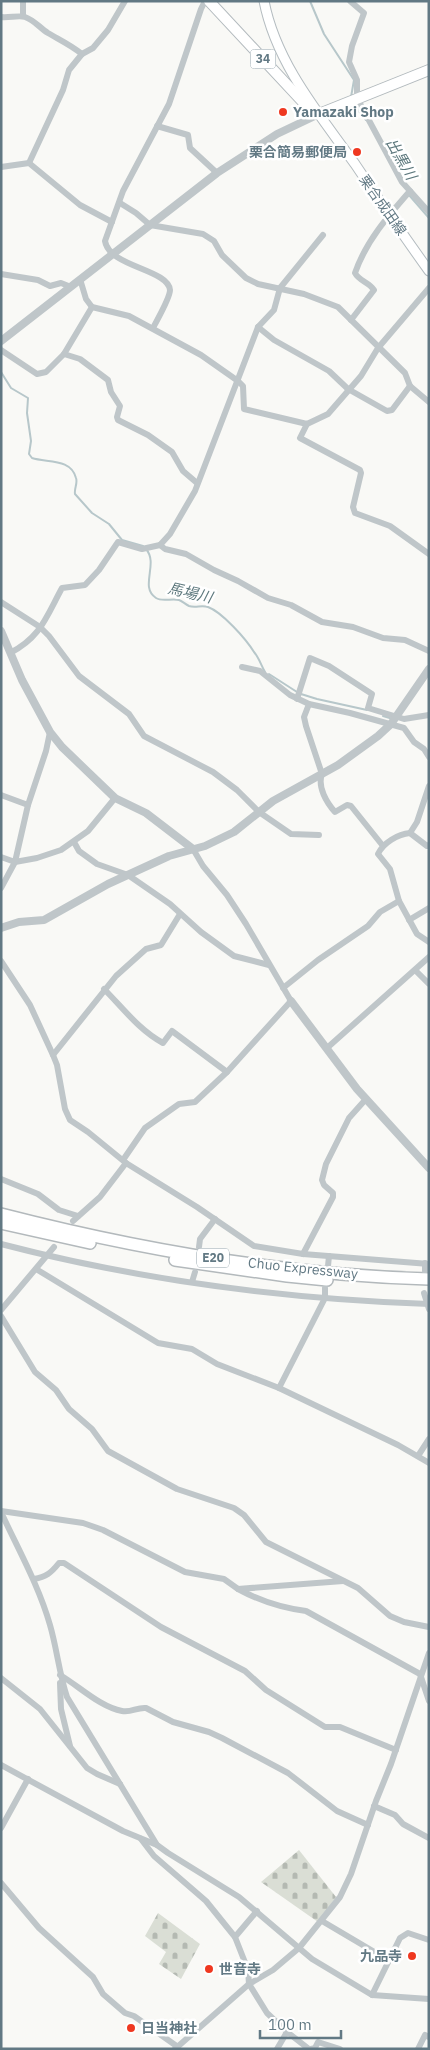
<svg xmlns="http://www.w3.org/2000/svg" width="430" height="2050" font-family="'IBM Plex Sans','Noto Sans JP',sans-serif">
<defs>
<pattern id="cemetery-stones" width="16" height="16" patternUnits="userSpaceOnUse" patternTransform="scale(1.25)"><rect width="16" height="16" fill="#daded5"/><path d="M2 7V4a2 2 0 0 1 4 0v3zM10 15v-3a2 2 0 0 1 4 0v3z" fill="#b4b9b2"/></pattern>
</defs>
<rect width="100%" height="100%" fill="#f9f9f6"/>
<g fill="url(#cemetery-stones)">
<path d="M299 1850 336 1897 318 1922 261 1882Z"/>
<path d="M158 1913 200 1944 181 1979 159 1964 166 1952 145 1936Z"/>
</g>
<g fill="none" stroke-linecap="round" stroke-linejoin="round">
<g stroke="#b7c7ca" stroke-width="2">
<path d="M310 1 324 34 354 80 351 97"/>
<path d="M353 104 366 120"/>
<path d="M409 195 429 218"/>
<path d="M1 372 11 388 28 398 27 413 31 441 29 454 32 458C47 463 71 458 76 478 78 483 74 488 75 494L92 513 109 524 122 540 143 546"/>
<path d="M146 549C159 564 139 587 156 598 162 602 172 598 179 600 182 601 185 604 189 606 195 608 202 605 208 607 222 612 246 639 254 652 259 658 261 665 265 672"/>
<path d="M269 674 297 692"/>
<path d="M301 694 317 699 367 710"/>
<path d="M383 716 393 719"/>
</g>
<g stroke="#b4bcc0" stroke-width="11">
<path id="secondary" d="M264 1C276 63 319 114 355 164 379 200 404 236 429 271"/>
</g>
<g stroke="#b3babe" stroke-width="12">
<path id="primary" d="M209 1 303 102 319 114 429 70"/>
</g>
<g stroke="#b3b9bc" stroke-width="14">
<g id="motorway">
<path d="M1 1214C141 1250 285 1275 429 1279"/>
<path d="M1 1223 90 1243"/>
<path d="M175 1260 287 1276 327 1280"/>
</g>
</g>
<g stroke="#bfc6c9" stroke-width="6">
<path d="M350 1 364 13 352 46 349 62 357 80V98L402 182 429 212"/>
<path d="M23 16V1"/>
<path d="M1 17C9 18 19 15 25 17 34 20 40 28 48 33 60 40 71 45 82 54"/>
<path d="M157 126 188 135 190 148 217 173"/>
<path d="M29 163 63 90 69 70 82 54 93 48 108 30 125 1"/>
<path d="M1 167 29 163 80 205 112 222"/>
<path d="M120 203 136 213 150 225 203 234 214 241 222 255 246 278 258 284 304 294 338 307 405 373 410 386 429 402"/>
<path d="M1 274 38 280 50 286 61 283 71 287"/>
<path d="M80 279 86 299 92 307 129 316 201 355 238 381 243 386 244 409 307 424 328 414 361 376 378 348 429 288"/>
<path d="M351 320 374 290C369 282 359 281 355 273 366 241 389 215 410 191"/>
<path d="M258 327 274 340 329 371 348 389 387 411 392 410 410 386"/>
<path d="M153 328C157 320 170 298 170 290 168 269 109 267 105 241L123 191 169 104 201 9 205 1"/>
<path d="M1 350 37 374 46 372 64 354 92 307"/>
<path d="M64 354 80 359 108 380 111 392 120 406 117 417 118 420 148 435 172 452 183 471 197 483"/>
<path d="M307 424 300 438 360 470 361 473 353 507 355 513 390 526 429 554"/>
<path d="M160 545 165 549 186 554 214 570 238 581 268 598 291 605 322 622 353 627 383 638 405 640 429 651"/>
<path d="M1 602 40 627 49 636 79 676 129 714 144 736 213 772 237 790 259 812 291 834 319 835"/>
<path d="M10 653C41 637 46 617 62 588L85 585 99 570 118 542 142 549 160 545 170 534 195 491 258 327 274 310 280 288 323 235"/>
<path d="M242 667 260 671 290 695 309 704 350 713 404 728 414 742 424 749 429 757"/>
<path d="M297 699 310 658 329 666 372 694 368 708 404 719 429 715"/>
<path d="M309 704 304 717 306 726 322 774C317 787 327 803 335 812L347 805 351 806 383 846"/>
<path d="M429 786 417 822 410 833C398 834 383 843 378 854L390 869 399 901 417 934 429 942"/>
<path d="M1 795 28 805"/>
<path d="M410 833 427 846 429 845"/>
<path d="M74 842 79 851 97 864 128 875 170 904 201 932 234 956 269 965"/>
<path d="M1 857 15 862 37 858 61 850 88 831 115 798"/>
<path d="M1 888 15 862 28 805 46 751 50 732"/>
<path d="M409 920 429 908"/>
<path d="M1 961 30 1005 53 1055 57 1065 65 1109 70 1120 88 1132 126 1163 197 1207 254 1246 303 1254 429 1264"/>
<path d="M416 971 429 984"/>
<path d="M283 988 318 960 368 926 380 912 399 901"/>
<path d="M104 989C123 1008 139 1030 163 1043L172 1031 227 1072"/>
<path d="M327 1048 429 957"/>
<path d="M53 1055 116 976 146 949 161 945 180 914"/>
<path d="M123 1160 145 1128 179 1104 195 1102 227 1072 291 1001 246 924 227 895 203 866 193 849"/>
<path d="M1 1179 38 1194 59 1210 78 1216"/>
<path d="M73 1221 100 1197 126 1163"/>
<path d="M1 1244C139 1280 287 1299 429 1304"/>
<path d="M199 1247 200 1239 215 1219"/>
<path d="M303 1254 333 1197V1193L324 1185 322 1180 326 1164 349 1118 366 1099"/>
<path d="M328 1266 329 1256"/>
<path d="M36 1269 158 1343 192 1349 217 1364 279 1388 398 1445 429 1463"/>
<path d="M425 1271V1263"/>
<path d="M192 1282 195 1272"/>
<path d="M424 1293 429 1309"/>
<path d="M1 1310 54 1247"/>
<path d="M1 1316 35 1372 56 1390 69 1409 92 1429 108 1451 177 1489 234 1508 244 1515 266 1542 358 1588 390 1616 404 1622 429 1627"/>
<path d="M279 1388 325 1298V1288"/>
<path d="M418 1456 429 1439"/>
<path d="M1 1511 83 1523 103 1530 185 1572 224 1579 238 1589 343 1581"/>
<path d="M1 1512C18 1549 39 1586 50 1625 57 1649 59 1673 67 1697L157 1845 168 1853 239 1897 312 1959 372 1995 429 1999"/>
<path d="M34 1579C46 1577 51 1573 59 1563H64L161 1627 245 1671 266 1690 325 1727H340L396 1750"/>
<path d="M238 1589C260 1601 282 1608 306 1611L420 1674 429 1701"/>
<path d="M60 1675C79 1686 100 1707 122 1711 131 1713 137 1707 146 1708L173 1722 209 1732 222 1738 288 1773 337 1811 368 1825"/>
<path d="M1 1678 40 1709 87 1768 97 1774 120 1784"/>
<path d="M60 1683 61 1709 70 1746"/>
<path d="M1 1765 123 1831 157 1845"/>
<path d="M374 1806 395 1815 403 1824 429 1838"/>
<path d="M1 1828 28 1779"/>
<path d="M141 1839 154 1856 206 1901 235 1937"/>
<path d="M1 1883 39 1928 93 1977 103 1994 125 2013 134 2016 178 2047"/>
<path d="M257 1911 235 1937 248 1970 249 1984 267 2013 287 2032 309 2049"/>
<path d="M322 1921 388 1960"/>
<path d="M372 1995 400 1938 408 1933 429 1940"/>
<path d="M175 2049 249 1984 273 1970 299 1948 340 1897 351 1874 376 1801 391 1764 429 1653"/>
<path d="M277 2049 287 2032"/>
<path d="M311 2049 315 2048 318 2042 340 2049"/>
<path d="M418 2049 425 2035 429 2037"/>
</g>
<g stroke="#bfc6c9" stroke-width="8">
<path d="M1 341 217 173 277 134 319 114"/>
<path d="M1 631 22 680 50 732 62 747 115 798 146 813 193 849"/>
<path d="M1 928 19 922 44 920 108 884 169 856 205 846 234 832 273 801 338 765 378 736 391 724 429 669"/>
<path d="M291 1001 357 1089 429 1168"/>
</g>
<use href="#secondary" stroke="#fff" stroke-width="9"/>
<use href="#primary" stroke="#fff" stroke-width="10"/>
<use href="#motorway" stroke="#fff" stroke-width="11"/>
</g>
<g fill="#ef3820" stroke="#fff" stroke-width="2">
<circle cx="283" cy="112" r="5"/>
<circle cx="357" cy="152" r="5"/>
<circle cx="412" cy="1956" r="5"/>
<circle cx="209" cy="1969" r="5"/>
<circle cx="131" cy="2028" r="5"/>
</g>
<g text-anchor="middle" stroke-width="5" stroke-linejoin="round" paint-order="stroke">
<g fill="#fff" stroke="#91a1a9" stroke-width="1">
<rect x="250.5" y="49.5" width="25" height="19" rx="4"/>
<rect x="197" y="1248.5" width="32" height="19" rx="4"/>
</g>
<g font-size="12" font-weight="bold" fill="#627984">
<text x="263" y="63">34</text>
<text x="213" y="1262">E20</text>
</g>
<g font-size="14" font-weight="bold" fill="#627984" stroke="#fff" text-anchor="start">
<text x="293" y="117">Yamazaki Shop</text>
<text x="347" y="157" text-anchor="end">栗合簡易郵便局</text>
<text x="402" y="1961" text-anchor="end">九品寺</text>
<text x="219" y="1974">世音寺</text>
<text x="141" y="2033">日当神社</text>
</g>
<g font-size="14" fill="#627984" stroke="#fff">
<text transform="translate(383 205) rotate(55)" y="5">栗合成田線</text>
<text transform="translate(303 1268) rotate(6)" y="5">Chuo Expressway</text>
</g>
<g font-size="15" font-style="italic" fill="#5d787d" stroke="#fff">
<text transform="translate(401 159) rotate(60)" y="5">出黒川</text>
<text transform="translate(190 593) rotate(13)" y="5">馬場川</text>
</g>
</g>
<rect width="430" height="2050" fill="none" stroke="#627984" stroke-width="5"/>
<path d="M260 2030v8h81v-8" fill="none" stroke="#627984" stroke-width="2.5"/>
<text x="268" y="2030" font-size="15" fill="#627984" stroke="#ffffff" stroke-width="4" paint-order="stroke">100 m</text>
</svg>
